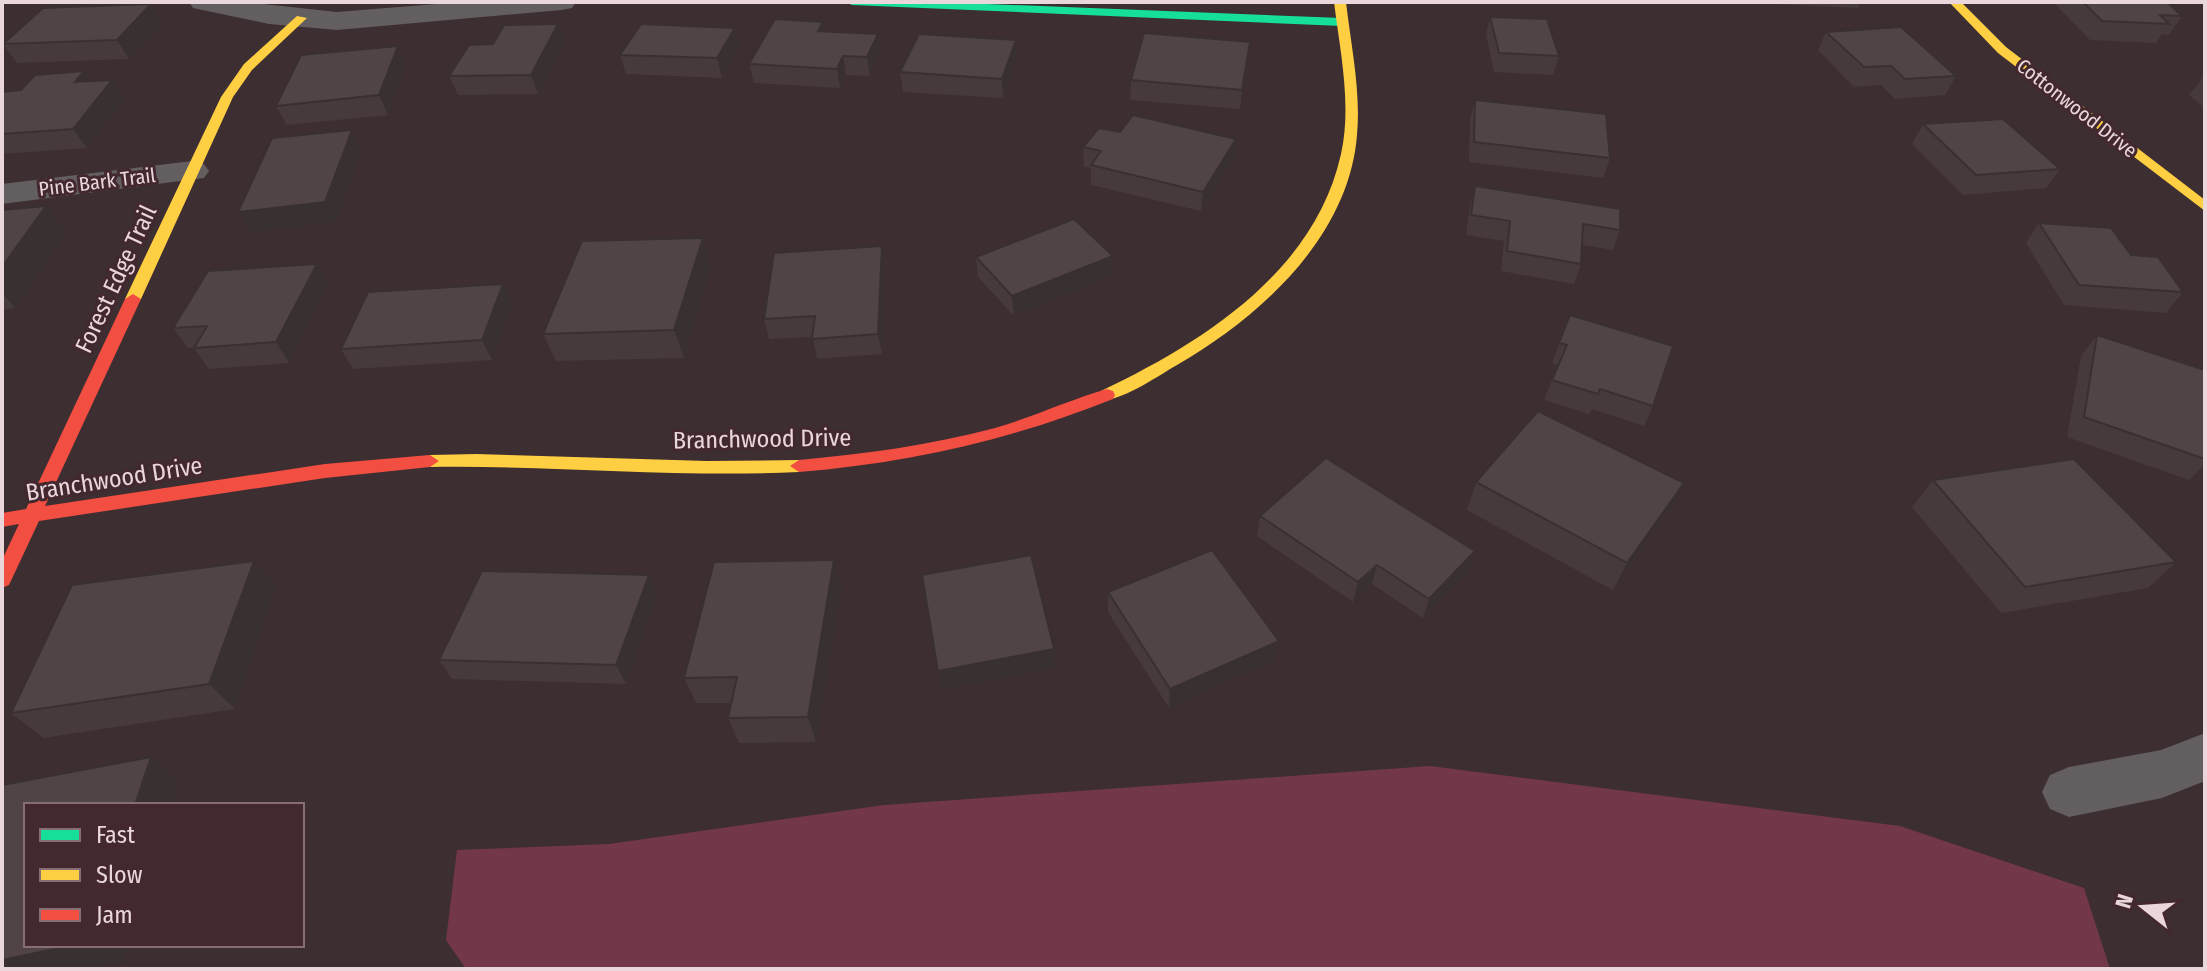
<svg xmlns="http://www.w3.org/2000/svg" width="2207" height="971" font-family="'Fira Sans Condensed',sans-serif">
<rect width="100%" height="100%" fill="#3d2e32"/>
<path fill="#723749" d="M1430 766 1900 826 2084 888 2110 969H466L446 940 457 850 609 844 884 805Z"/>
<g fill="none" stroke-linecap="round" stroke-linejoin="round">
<g fill="#635e5f" fill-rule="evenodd">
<path d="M189 2H246L337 12 461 2H576L572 8 562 10 337 30 269 24 193 8Z"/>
<path d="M192 161 204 164 209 171 204 178 2 204V184Z"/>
<path d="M2205 733V781L2162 798 2069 817 2050 809 2042 792 2050 775 2069 767 2161 750Z"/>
</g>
<path fill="#16e098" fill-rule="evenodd" d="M846 2H937L1342 18 1348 22 1342 26 852 5Z"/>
<g fill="#ffcf43" fill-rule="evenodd">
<path d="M1334 2H1346C1351 46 1361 90 1357 135 1349 237 1260 317 1177 365 1161 374 1118 404 1101 399L1099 395 1101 391C1202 343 1315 272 1341 154 1352 105 1340 51 1334 2Z"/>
<path d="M1949 2H1961L2006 47 2205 200V211L1998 53Z"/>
<path d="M297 16 307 18 252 70 233 97 141 299 138 303H128L125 299 221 97 244 64Z"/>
<path d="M476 454 707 461 799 460 808 466 799 472C676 478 553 465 430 467L421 461 430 455Z"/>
</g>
<g fill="#f24e42" fill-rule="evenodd">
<path d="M133 294 141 299 45 506 325 464 430 455 439 461 430 467 325 478 39 521 9 585 2 588V560L19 524 2 527V513L26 509 125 299Z"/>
<path d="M1107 389 1113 391 1115 395 1113 399C1011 440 908 463 799 472L790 466 799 460C865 454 931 445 995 428 1033 417 1069 400 1107 389Z"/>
</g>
</g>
<g fill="#463a3d">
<path d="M1770 2H1861L1858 8 1770 4Z"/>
<path d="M2056 2H2167L2182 16 2169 35 2162 34 2156 43 2090 40 2055 4Z"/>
<path d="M1490 17 1559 56 1553 75 1494 72 1486 35Z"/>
<path d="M163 23 129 59 17 63 3 44Z"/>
<path d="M558 24 565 43 538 94 458 95 449 76 493 44Z"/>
<path d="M735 28 739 46 722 78 626 74 620 55Z"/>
<path d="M825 31 880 53 870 76 846 75 840 88 754 83 749 64Z"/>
<path d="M1826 32 1956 76 1945 95 1895 99 1881 85 1854 87 1818 50Z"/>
<path d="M1017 59 1003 98 903 92 900 72Z"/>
<path d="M1248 60 1240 109 1130 100 1131 80Z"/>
<path d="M406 65 388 115 287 125 276 106Z"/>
<path d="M84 71 91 81 125 99 87 148 2 154V92L21 90Z"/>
<path d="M2204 76H2205V108L2189 95Z"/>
<path d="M1475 100 1610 158 1603 178 1469 162 1470 119Z"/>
<path d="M1923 124 2060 169 2046 188 1963 195 1912 144Z"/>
<path d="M1120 132 1236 139 1234 158 1201 211 1091 185V168L1084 167 1083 147Z"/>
<path d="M1475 186 1620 230 1613 250 1582 245 1581 264 1574 284 1501 271 1504 241 1466 235 1470 206Z"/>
<path d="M2 210 67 233 15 308 2 310Z"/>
<path d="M2039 223 2131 255 2183 292 2166 313 2064 305 2026 243Z"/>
<path d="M703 238 711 266 684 358 556 361 543 334Z"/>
<path d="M882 246 886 266 882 354 817 359 813 337 769 339 764 319Z"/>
<path d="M1113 256 1112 276 1014 316 978 277 976 257Z"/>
<path d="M329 284 289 363 209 369 194 348H188L173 328Z"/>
<path d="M503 284 512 304 492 360 353 369 341 349Z"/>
<path d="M1570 315 1653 406 1644 426 1592 409 1589 414 1544 400 1558 365 1552 363Z"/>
<path d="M2097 335 2205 370V464L2189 480 2067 437 2081 356Z"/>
<path d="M1933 480 2176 562 2148 588 2001 613 1912 507Z"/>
<path d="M1476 482 1670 510 1613 590 1467 510Z"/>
<path d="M1260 516 1468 571 1423 618 1372 584 1353 602 1257 536Z"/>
<path d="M254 561 276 587 235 709 43 738 11 713Z"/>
<path d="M842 587 816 742 739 743 728 718 731 703H696L684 678Z"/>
<path d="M1108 592 1279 641 1275 660 1169 708 1108 612Z"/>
<path d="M657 595 626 684 452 679 439 660Z"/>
</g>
<g fill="#393032">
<path d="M151 4 163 23 129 59 117 40Z"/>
<path d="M823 22 826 40 818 31Z"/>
<path d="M558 24 565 43 538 94 531 75Z"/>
<path d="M735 28 739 46 722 78 717 58Z"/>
<path d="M878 34 880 53 870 76 867 57Z"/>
<path d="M1016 40 1017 59 1003 98 1002 79Z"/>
<path d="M1250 42 1248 60 1240 109 1242 90Z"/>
<path d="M398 46 406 65 388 115 379 95Z"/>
<path d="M843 56 846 75 840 88 837 69Z"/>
<path d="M84 71 97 90 75 82Z"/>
<path d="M112 80 125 99 87 148 73 129Z"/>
<path d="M352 130 362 150 336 222 251 232 238 212Z"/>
<path d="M1236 139 1234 158 1201 211 1203 192Z"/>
<path d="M46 206 67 233 15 308 2 293V267Z"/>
<path d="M703 238 711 266 684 358 674 330Z"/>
<path d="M882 246 886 266 882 354 878 334Z"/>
<path d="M1113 256 1112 276 1014 316 1012 296Z"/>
<path d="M317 264 329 284 289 363 276 342Z"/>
<path d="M503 284 512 304 492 360 482 340Z"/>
<path d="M1684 483 1670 510 1613 590 1627 563Z"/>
<path d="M1475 551 1468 571 1423 618 1429 599Z"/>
<path d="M834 560 842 587 816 742 808 717Z"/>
<path d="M254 561 276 587 235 709 209 684Z"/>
<path d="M1377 565 1372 584 1353 602 1358 582Z"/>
<path d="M649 575 657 595 626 684 616 665Z"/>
<path d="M1279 641 1275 660 1169 708 1170 689Z"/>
<path d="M1054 649 1055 668 941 690 938 671Z"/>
<path d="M151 757 179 782 172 805H135Z"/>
<path d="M74 945H129L123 963 94 969H2V960Z"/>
</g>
<g fill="#514447" stroke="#393032" stroke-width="2">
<path d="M2083 2H2167L2182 16 2160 15 2169 24 2102 21Z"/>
<path d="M151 4 117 40 3 44 43 8Z"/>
<path d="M1490 17 1547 19 1559 56 1499 53Z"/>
<path d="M775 19 823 22 818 31 878 34 867 57 843 56 837 69 749 64Z"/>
<path d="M558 24 531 75 449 76 469 45 493 44 504 25Z"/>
<path d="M641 24 735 28 717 58 620 55Z"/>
<path d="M1901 27 1956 76 1905 79 1891 66 1864 67 1826 32Z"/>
<path d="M1144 33 1250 42 1242 90 1131 80Z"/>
<path d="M919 34 1016 40 1002 79 900 72Z"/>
<path d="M398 46 379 95 276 106 301 55Z"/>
<path d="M84 71 75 82 112 80 73 129 2 134V92L21 90 35 75Z"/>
<path d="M1475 100 1606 114 1610 158 1474 142Z"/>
<path d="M1133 115 1236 139 1203 192 1091 165 1101 151 1083 147 1099 128 1120 132Z"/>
<path d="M2003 119 2060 169 1976 175 1923 124Z"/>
<path d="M352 130 325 202 238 212 272 138Z"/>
<path d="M1475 186 1620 209V230L1583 224 1581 264 1507 251 1510 221 1471 215Z"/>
<path d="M46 206 2 267V210Z"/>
<path d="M1074 219 1113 256 1012 296 976 257Z"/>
<path d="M2039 223 2111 228 2131 255 2158 257 2183 292 2079 285Z"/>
<path d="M703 238 674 330 543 334 582 241Z"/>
<path d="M882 246 878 334 812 339 815 316 764 319 774 253Z"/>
<path d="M317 264 276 342 194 348 207 326 173 328 208 271Z"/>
<path d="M503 284 482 340 341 349 368 292Z"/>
<path d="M1570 315 1673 346 1653 406 1600 389 1598 394 1552 380 1567 345 1559 343Z"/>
<path d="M2097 335 2205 370V459L2084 417Z"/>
<path d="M1538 411 1684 483 1627 563 1476 482Z"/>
<path d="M1326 458 1475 551 1429 599 1377 565 1358 582 1260 516Z"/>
<path d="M2074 459 2176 562 2025 587 1933 480Z"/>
<path d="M1212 550 1279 641 1170 689 1108 592Z"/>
<path d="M1031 555 1054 649 938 671 922 575Z"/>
<path d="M834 560 808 717 728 718 737 677 684 678 714 562Z"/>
<path d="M254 561 209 684 11 713 72 585Z"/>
<path d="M482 571 649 575 616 665 439 660Z"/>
<path d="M151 757 135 805H26V945H74L2 960V785Z"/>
</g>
<g text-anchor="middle" stroke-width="6" stroke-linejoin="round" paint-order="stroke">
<g font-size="20" fill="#ead7dc" stroke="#43282f">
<text transform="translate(2077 108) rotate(38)" y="7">Cottonwood Drive</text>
<text transform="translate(97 182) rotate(-7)" y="7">Pine Bark Trail</text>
</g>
<g font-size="24" fill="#ead7dc" stroke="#43282f">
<text transform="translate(116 279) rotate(-65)" y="8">Forest Edge Trail</text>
<text transform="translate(762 439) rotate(-1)" y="8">Branchwood Drive</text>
<text transform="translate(114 479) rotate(-9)" y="8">Branchwood Drive</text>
</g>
</g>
<rect width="2207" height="971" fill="none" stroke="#ead7dc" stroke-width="8"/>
<rect x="24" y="803" width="280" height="144" fill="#43282f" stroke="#866e74" stroke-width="2"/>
<rect x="40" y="829" width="40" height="12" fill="#16e098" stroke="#866e74" stroke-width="2"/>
<text x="96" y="843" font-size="24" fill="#ead7dc">Fast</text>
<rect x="40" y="869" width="40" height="12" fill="#ffcf43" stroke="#866e74" stroke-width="2"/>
<text x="96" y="883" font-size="24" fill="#ead7dc">Slow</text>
<rect x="40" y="909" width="40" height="12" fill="#f24e42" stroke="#866e74" stroke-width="2"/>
<text x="96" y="923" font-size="24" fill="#ead7dc">Jam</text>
<g transform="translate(2143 907) rotate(287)" stroke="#43282f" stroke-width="6" paint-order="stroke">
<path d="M0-6L14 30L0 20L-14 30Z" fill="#ead7dc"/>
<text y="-12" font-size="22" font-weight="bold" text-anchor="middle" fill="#ead7dc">N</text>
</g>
</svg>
